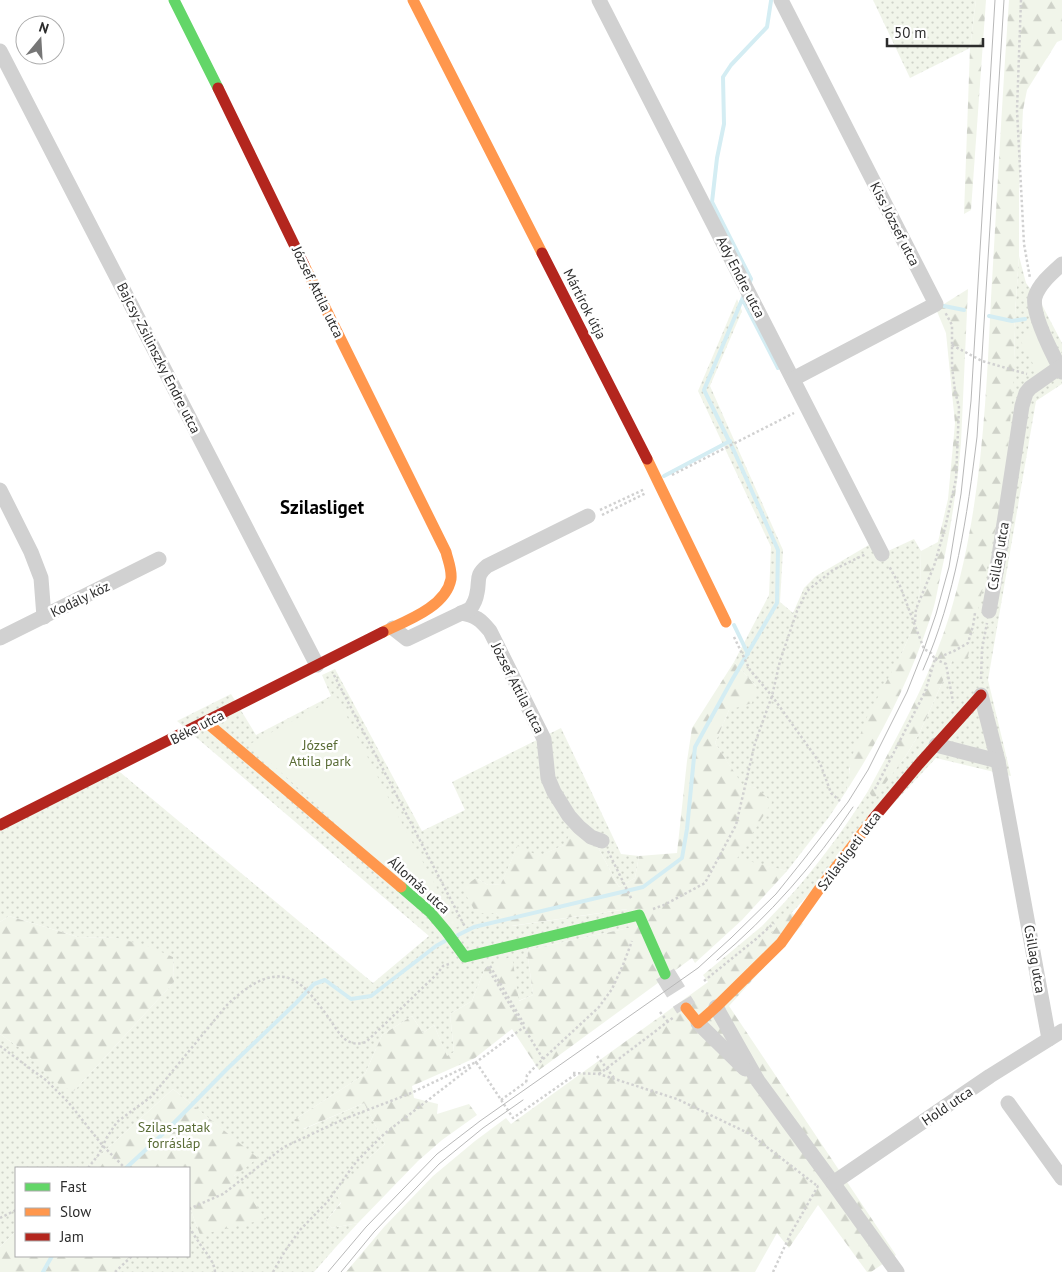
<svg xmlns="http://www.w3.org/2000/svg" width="1062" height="1272" font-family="'PT Sans',sans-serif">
<defs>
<pattern id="grass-dots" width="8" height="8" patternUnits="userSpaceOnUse" patternTransform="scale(1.25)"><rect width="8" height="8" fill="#f1f5ea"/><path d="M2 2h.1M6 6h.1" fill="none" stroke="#cfd2c9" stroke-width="1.8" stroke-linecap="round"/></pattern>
<pattern id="forest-firs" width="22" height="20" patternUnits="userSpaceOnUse" patternTransform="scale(1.25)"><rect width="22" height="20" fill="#f1f5ea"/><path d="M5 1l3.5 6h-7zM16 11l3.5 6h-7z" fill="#cfd2c9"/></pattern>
</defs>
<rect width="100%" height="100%" fill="#fff"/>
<g fill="url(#grass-dots)">
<path d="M873 0H976L970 48 910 78Z"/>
<path d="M1019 256 1026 283 1042 305 1062 343V384L1036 401 988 680 1011 776 936 758 770 936 762 926C776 911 791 896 804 880 827 852 849 822 868 791L874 798 907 754 919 734 952 661 1015 362 1014 329Z"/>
<path d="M737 299 742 311 710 386 783 550 780 602 793 613 804 588 816 576 879 539 886 552 914 539 921 551 920 587 915 623 902 653 849 769V778L847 790 829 817 787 871 737 859 756 788 742 785 715 743 729 710 756 686 734 662 769 595 771 547 698 391Z"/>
<path d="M335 669 422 831 465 810 452 782 561 728 621 854 639 856 635 878 619 887 594 840 564 845 537 857 518 846 501 884 488 885 476 878 496 913 512 926 628 909 629 928 527 950 533 995 518 1001 485 968 472 1001 450 1014 454 1052 447 1057 434 1025 423 1033 412 1016 382 1035 365 1074 294 1120 304 1129 364 1103 385 1144 370 1157 341 1202 326 1221 332 1228 358 1223 335 1248 314 1272H117L129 1256H189V1205L200 1235 234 1176 257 1158 173 1089 86 1168H16V1231L0 1247V1034L20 1048 74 1091 174 982 173 957 116 938 78 937 9 916 0 922V825L115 768 373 983 429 936 177 721 231 694 256 735 331 696 322 675Z"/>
</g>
<g fill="url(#forest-firs)">
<path d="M976 0H986L971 210 964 214 970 48Z"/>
<path d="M1009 0H1062V40L1057 42 1027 90 1023 110 1019 192V256L1014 329 1015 362 1005 485 967 661H952L919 734 907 754 874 799 868 791C898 735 930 678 949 617 981 514 986 405 991 298 997 199 1002 99 1009 0Z"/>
<path d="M968 289 961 443C957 489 950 534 940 578 937 592 935 606 930 619 910 679 881 737 847 790L851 759 867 717 902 653 915 623 920 587 921 551 938 542 948 499 955 423 946 333 936 309Z"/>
<path d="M734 662 756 686 752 703 729 710 715 743 742 784 756 788 772 802 737 858 787 871 742 920 695 963 692 958 539 1070 512 1029 475 1058 412 1086 414 1098 438 1104 437 1114 469 1104 477 1115 442 1140 418 1161 358 1223 332 1228 326 1221 341 1203 337 1196 370 1157 385 1144 364 1103 303 1129 294 1120 365 1074 382 1035 412 1016 423 1033 434 1025 447 1056 454 1052 450 1014 472 1001 485 968 512 956 519 1001 533 995 527 950 629 928 627 909 511 926 496 913H476L462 888 476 878 488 885 501 884 518 845 538 856 564 845 572 830 594 840 619 887 635 878 639 856 677 853 687 761 692 728Z"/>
<path d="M790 911 803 924 729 1006 896 1255 871 1272H867L818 1205 789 1248 777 1233 755 1272H346L384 1227 433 1176 475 1141 506 1118 511 1124 708 982 703 975 762 926 770 935Z"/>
<path d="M9 916 78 937 116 938 145 945 173 957 174 982 74 1091 62 1087 20 1048 0 1034V922Z"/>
<path d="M173 1089 258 1158 234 1176 266 1219 200 1235 189 1205V1168H86Z"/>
<path d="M16 1231V1256H129L117 1272H0V1247Z"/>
</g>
<g fill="#f1f5ea">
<path d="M1036 329 1056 365 1039 375 1019 338Z"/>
<path d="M337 697 391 803 458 927 451 928 250 744Z"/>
</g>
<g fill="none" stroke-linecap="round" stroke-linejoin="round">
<g stroke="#d4edf3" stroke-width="4">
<path d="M749 284 751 279 712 202 717 158 724 124 723 77 731 65 767 27 771 1"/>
<path d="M741 302H744L778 368"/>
<path d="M944 306 964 310"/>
<path d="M989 316 1012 321 1025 319"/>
<path d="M664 476 730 441"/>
<path d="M734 625 748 654"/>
<path d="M458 935 474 927 643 887 682 858 687 829 695 747 732 680 777 603 778 550 734 451 704 390 744 295"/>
<path d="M126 1168 166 1131 227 1069 296 1003 314 984 325 980 351 999 371 996 436 946 445 941"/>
<path d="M43 1272 52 1256"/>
</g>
<path stroke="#d5d5d5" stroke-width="21" stroke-dasharray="21 11" stroke-linecap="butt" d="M665 974 686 1008"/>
<g stroke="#d1d1d1" stroke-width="2.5" stroke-dasharray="2.5 2.5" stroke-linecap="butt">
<path d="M1021 0 1017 110 1024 244 1030 278"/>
<path d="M952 345 982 361 1027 374"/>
<path d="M672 475 794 413"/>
<path d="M600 510 645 489"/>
<path d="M602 515 646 493"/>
<path d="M915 622 916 609 934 566 945 528 956 479 959 407 955 391 952 367V325L945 312"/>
<path d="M734 637 750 670 772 696 820 763 831 793 840 801"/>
<path d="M935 659 954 651 968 643 973 626 975 613"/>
<path d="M935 659 946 664 953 702"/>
<path d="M334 675 465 927"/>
<path d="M981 679 982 649 987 623"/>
<path d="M875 789 925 692 935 659 931 653 924 649 900 586 889 566"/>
<path d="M608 851 632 900"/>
<path d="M653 909 664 905 705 883 736 825 755 743 772 696 780 661 797 611 807 591 833 570 866 554"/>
<path d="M490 966 524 1024"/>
<path d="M487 967 543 1059 527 1075 526 1084"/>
<path d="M704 981 756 939 774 923"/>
<path d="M660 1012 668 1022"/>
<path d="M0 1046 47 1081 69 1103 103 1146 125 1168"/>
<path d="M597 1056 615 1079"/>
<path d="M543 1059 599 1007 612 989 623 965 632 941"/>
<path d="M475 1063 524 1027"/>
<path d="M573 1073 599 1074 677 1099 750 1134 816 1185"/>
<path d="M599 1074 674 1017"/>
<path d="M501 1100 526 1082"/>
<path d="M88 1168 99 1154 107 1137 117 1122 152 1096 227 1005C245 988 273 965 298 983 309 990 323 1010 331 1021 340 1035 347 1048 366 1042L437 974 443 966 449 964"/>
<path d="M189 1209 223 1194 284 1147 344 1119 409 1094 476 1062 513 1118 576 1074"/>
<path d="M0 1218 16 1210"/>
<path d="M189 1227C192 1232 196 1238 200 1244 206 1253 214 1261 215 1272"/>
<path d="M115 1272 132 1256"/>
<path d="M273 1272 285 1251 300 1230 328 1201 356 1162 384 1134 471 1067"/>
<path d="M773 1272 790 1235 818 1186H819"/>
</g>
<g stroke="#d1d1d1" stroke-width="15">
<path d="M599 0 882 554"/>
<path d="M781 0 936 304 793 379"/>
<path d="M0 51 317 665"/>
<path d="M1062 264C1052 273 1039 284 1035 297 1031 313 1054 357 1062 372"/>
<path d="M0 490 31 552 41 578 44 617"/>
<path d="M989 611 999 556 1022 406 1026 393 1030 388 1060 367"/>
<path d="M461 613C476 616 480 619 490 631L544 739 548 778 554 792 569 816 579 827 591 837 602 841"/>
<path d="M393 628 407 639 470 609C474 604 476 600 477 593 480 580 475 576 487 566L588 516"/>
<path d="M0 638 159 559"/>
<path d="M981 695 998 761 1049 1039"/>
<path d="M936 745 998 761"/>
<path d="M716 1007 758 1081 833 1183 897 1272"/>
<path d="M698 1023 745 1069"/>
<path d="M1008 1103 1062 1178"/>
<path d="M833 1183 990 1076 1062 1031"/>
</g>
<g stroke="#63d668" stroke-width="11">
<path d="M174 0 218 88"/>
<path d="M401 887 430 912 446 931 465 957 639 915 665 974"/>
</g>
<g stroke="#ff974d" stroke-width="11">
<path d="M413 0 542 253"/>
<path d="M304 265 446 552C448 561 452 569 451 579 446 607 406 621 383 632"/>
<path d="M647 459 726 622"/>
<path d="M206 722 401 887"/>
<path d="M686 1008 698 1023 716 1007 781 943 820 888 873 819"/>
</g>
<g stroke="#b3261e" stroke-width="11">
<path d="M218 88 304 265"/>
<path d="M542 253 647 459"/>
<path d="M873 819 919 764 981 695"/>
<path d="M0 825 383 632"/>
</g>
<g stroke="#b8b8b8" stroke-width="1">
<path d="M923 670C956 595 967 517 977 437L1004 0"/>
<path d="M717 960C769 916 815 864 853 807"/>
<path d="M328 1272 366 1227 437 1154 480 1121 698 968 731 938 776 894 804 859 848 802 868 770 907 692 924 649 936 614 949 567 955 530 961 494 971 401 995 0"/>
<path d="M341 1272 374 1232 439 1164 483 1128 523 1100"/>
</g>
</g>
<g text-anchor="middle" stroke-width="5" stroke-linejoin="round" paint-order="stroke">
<g font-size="14" fill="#2c2c2c" stroke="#fff">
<text transform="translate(895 224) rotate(63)" y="5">Kiss József utca</text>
<text transform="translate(741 277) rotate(63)" y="5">Ady Endre utca</text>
<text transform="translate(318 292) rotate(64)" y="5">József Attila utca</text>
<text transform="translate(585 304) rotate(63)" y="5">Mártírok útja</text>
<text transform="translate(159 358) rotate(63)" y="5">Bajcsy-Zsilinszky Endre utca</text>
<text transform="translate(998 556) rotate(-80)" y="5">Csillag utca</text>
<text transform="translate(80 599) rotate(-26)" y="5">Kodály köz</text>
<text transform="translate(518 688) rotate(63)" y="5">József Attila utca</text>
<text transform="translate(197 727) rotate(-27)" y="5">Béke utca</text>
<text transform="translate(849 851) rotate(-53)" y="5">Szilasligeti utca</text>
<text transform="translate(419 885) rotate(42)" y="5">Állomás utca</text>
<text transform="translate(1035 959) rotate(80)" y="5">Csillag utca</text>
<text transform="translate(947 1106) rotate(-34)" y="5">Hold utca</text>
</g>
<g font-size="14" fill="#5a6c36" stroke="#fff">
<text x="320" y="750">József<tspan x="320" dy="16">Attila park</tspan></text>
<text x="174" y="1132">Szilas-patak<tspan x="174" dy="16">forrásláp</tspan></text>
</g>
<g font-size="19" font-weight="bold" fill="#000" stroke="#fff">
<text x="322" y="514">Szilasliget</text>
</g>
</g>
<rect x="15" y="1167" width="175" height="90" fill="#ffffff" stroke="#ababab"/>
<rect x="25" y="1183" width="25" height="8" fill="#63d668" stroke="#ababab"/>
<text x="60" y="1192" font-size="15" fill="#2c2c2c">Fast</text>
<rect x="25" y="1208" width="25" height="8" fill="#ff974d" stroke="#ababab"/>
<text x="60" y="1217" font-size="15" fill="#2c2c2c">Slow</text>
<rect x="25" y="1233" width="25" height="8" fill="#b3261e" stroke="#ababab"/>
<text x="60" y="1242" font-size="15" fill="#2c2c2c">Jam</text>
<g transform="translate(40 40) rotate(18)"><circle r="24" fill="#ffffff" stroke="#ababab"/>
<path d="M0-4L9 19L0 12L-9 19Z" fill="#767676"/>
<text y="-8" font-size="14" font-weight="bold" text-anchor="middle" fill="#2c2c2c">N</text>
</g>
<path d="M887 38v8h96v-8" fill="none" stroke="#2c2c2c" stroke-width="2.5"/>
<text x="894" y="38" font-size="15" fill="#2c2c2c" stroke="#ffffff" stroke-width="4" paint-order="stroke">50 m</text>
</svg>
